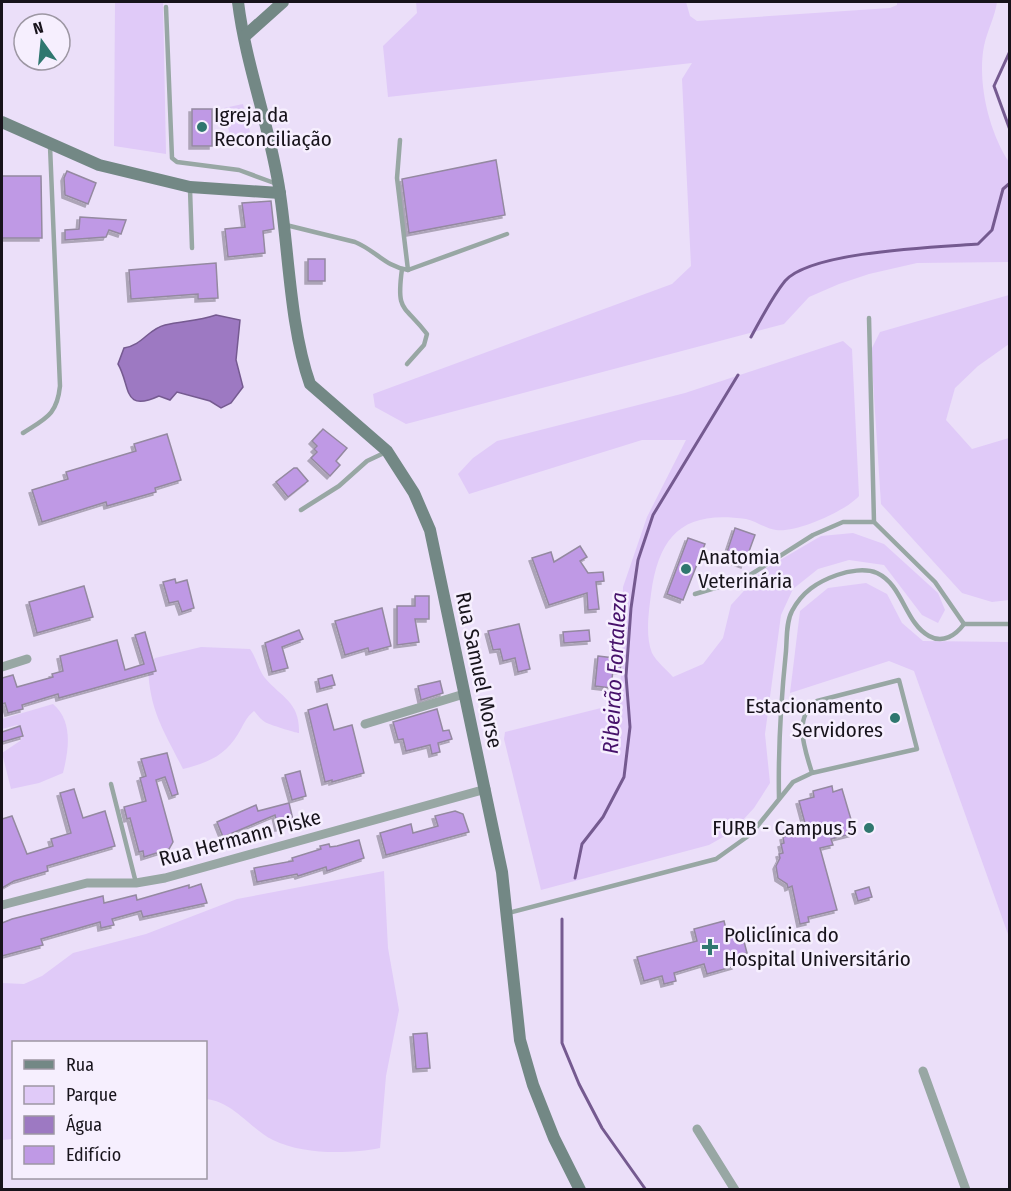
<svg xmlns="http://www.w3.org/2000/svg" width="1011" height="1191" font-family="'Fira Sans Condensed',sans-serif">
<defs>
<filter id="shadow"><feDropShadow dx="-3" dy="3" stdDeviation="0" flood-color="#0004"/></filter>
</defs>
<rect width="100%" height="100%" fill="#ebdff9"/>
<g fill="#e0caf8">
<path d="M115 2H163L166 154 114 146Z"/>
<path d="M416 2H686L690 16 697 21 890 8 897 5V2H997C995 17 987 31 984 46 977 82 989 132 1009 162V262L917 263 869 274 839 284 809 297 784 324 406 424 375 407 373 394 672 284 691 266 682 79 692 63 388 97 383 46 417 13Z"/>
<path d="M243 104 251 136 231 141 224 108Z"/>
<path d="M1009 295V344L978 366 955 388 946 420 972 449 1009 438V600L992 602 962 593 881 504 871 350 880 332Z"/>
<path d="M843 341 852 349 859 496C846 511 796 533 776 530 766 529 756 521 746 519 684 510 659 534 651 594 649 611 645 636 652 653 656 661 667 670 673 677L703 664 723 638 731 605 763 570 821 536 853 533 884 544 938 593 945 610 938 623 922 615 884 565 849 560 818 569 793 589 781 615 765 734 770 783 754 808 732 832 709 845 541 890 504 739 505 732 617 704 622 668 623 587 647 517 686 440H642L469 494 458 474 473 458 497 441 685 393Z"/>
<path d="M866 583 887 594 902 623 923 641 1009 642V937L914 671 889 661 790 693 800 611 828 588Z"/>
<path d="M201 647 250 649C256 657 259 671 265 678 282 698 300 702 299 733 296 733 267 724 265 722 261 720 257 714 254 711 246 717 243 726 238 734 225 756 207 763 183 769 164 731 150 712 148 668L155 658Z"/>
<path d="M53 704C73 721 69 749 63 773L39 783 11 789 2 753 20 741 24 734 17 725 2 729V719Z"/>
<path d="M384 871 388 948 399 1010 386 1076 380 1148C349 1154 303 1155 273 1140 251 1129 232 1101 206 1099V1042H14L13 1139 2 1140V983L24 984 42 976 73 953 146 934 237 899Z"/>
</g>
<path fill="#9d79c2" stroke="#755a90" stroke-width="1.5" d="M216 315 240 320 236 360 243 387 231 403 221 408 210 401 177 392 170 400 159 396C122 413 131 386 118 364L124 348C143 345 148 329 165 325 182 321 198 321 216 315Z"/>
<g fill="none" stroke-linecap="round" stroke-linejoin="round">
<g stroke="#755a90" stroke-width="3">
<path d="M1010 51 994 86 1010 130"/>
<path d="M751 337C761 319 772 297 785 281 811 251 938 247 978 244L992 230 1003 189 1010 183"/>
<path d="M575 878 582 844 603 817 624 777 630 727 626 676 631 608 638 560 653 515 738 375"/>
<path d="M562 919V1043L579 1084 602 1128 646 1190"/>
</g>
</g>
<g fill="#bf99e5" stroke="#9489a0" stroke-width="1.5" filter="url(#shadow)">
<rect x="192" y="109" width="20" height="37"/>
<path d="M496 160 505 215 409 233 402 179Z"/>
<path d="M67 171 96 183 88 204 65 195 64 178Z"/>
<path d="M2 176H41L42 238H2Z"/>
<path d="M271 201 274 229 263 231 265 253 228 257 225 229 245 227 242 203Z"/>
<path d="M80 217 126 220 121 234 109 230 106 237 65 240V230L79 229Z"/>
<rect x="308" y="259" width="17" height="22"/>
<path d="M216 263 218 298 198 299V294L131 299 129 270Z"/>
<path d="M323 429 347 448 336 461 340 465 330 476 311 458 317 452 314 449 317 446 312 441Z"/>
<path d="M167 434 181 480 155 488 156 492 107 506 106 502 42 522 32 490 68 479 66 472 136 451 134 444Z"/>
<path d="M294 468H297L308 481 288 497 276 482Z"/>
<path d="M735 528 755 535 744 565 725 558Z"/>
<path d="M688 538 705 544 683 600 667 594Z"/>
<path d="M580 546 587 557 580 561 588 573 603 572 604 581 596 582 599 609 588 610 587 593 549 605 532 558 551 552 554 562Z"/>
<path d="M175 579 176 583 187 580 194 608 182 612 178 601 169 603 163 582Z"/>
<path d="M84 586 93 617 37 633 29 602Z"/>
<path d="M415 596H429V619H415L419 642 397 645V606H415Z"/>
<path d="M382 608 391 646 369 652 368 648 345 655 335 621Z"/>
<path d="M519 624 530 669 518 672 515 658 503 661 500 649 493 650 488 631Z"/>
<path d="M299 630 303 639 282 647 288 668 272 672 265 643Z"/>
<path d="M589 630 590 641 564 643 563 632Z"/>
<path d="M145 632 156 671 59 698 58 694 22 705 23 709 8 713 5 703 2 704V678L13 675 17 687 53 677 52 674 63 671 60 656 117 640 125 670 144 664 135 635Z"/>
<path d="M598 656 622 659 620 671 613 670 611 688 595 686Z"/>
<path d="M332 675 335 685 320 689 318 679Z"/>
<path d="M440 681 443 693 421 700 418 686Z"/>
<path d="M327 704 334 730 352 725 364 773 332 782V780L325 782 308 710Z"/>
<path d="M437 709 443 731 449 730 452 739 438 743 440 752 432 754 430 745 406 751 403 739 398 740 393 722Z"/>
<path d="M20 726 23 736 2 742V732Z"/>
<path d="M167 753 178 794 172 796 165 777 156 780 173 842 169 849 144 857 143 851 139 852 130 818 127 819 124 807 146 801 140 778 146 776 141 759Z"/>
<path d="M300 771 306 796 292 800 285 775Z"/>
<path d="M832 786 833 792 842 789 855 833 831 839 833 845 820 848 837 910 808 917 809 922 800 924 792 886 788 888 787 884 778 878 776 866 780 858 779 854 783 853 781 844 784 843 783 837 807 831 799 801 814 797 813 791Z"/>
<path d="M74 789 83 818 105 811 115 846 47 866 48 871 14 881 2 888V819L12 816 27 854 53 846 51 839 71 833 60 793Z"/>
<path d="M289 803 294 824 278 828 275 815 223 837 217 822 256 805 258 811Z"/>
<path d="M455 811 463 814 469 832 386 855 380 833 411 824 413 833 438 826 435 816Z"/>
<path d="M359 840 364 858 327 871 326 867 298 876 297 874 257 882 254 868 293 861 292 858 321 849 320 846 329 844 330 847 337 846Z"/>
<path d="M201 884 207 903 143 917 141 911 112 919 114 925 101 928 100 922 41 939 43 945 2 956V923L12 919 103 896 104 903 136 895 137 900 189 885V888Z"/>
<path d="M869 887 872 897 858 901 855 891Z"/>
<path d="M724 921 727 933 741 930 747 953 732 957 735 966 707 974 704 964 674 973 676 981 664 984 662 976 644 981 637 957 697 941 694 929Z"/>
<path d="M427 1033 430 1068 416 1069 413 1034Z"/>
</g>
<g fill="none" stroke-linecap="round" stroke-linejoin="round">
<g stroke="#98a7a4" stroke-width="4.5">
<path d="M166 7 172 158 177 162 239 170 277 184"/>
<path d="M400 140 397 178 408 270"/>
<path d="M190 189 192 248"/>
<path d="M286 225 355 242C375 250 386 267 408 270L507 234"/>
<path d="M402 269C396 313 404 304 427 334L424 345 407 364"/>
<path d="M869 318 874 522"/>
<path d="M23 433C46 418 57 415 60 386L50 146"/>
<path d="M301 510 339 486 367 461 384 453"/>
<path d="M695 594 742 580 813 535 843 522H874L935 582 964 624"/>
<path d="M111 784 136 883"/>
<path d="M779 798C778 748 781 700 786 651 787 639 786 622 792 611 802 592 817 582 837 575 848 571 865 568 877 573 903 585 905 623 929 636 943 644 956 635 964 624H1010"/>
<path d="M508 913 716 859 751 834 793 782 812 773 917 749 899 680 817 701C792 718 805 749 812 773"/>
</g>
<g stroke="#98a7a4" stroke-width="9">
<path d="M2 667 27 659"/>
<path d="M365 724 464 694"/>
<path d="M2 905 87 883H136L165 878 486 789"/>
<path d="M923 1071 966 1190"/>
<path d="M697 1129 735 1190"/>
</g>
<g stroke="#738885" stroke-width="12">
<path d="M238 2C246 67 271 129 280 194 289 254 290 327 310 384L387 451 414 493 430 530 502 872 520 1040 533 1085 554 1138 580 1190"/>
<path d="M245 36 283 2"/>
<path d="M2 122 99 165 190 187 280 193"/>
</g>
</g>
<g fill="#2f776f" stroke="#f6effe" stroke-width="2">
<circle cx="202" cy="127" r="6"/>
<circle cx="686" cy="569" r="6"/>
<circle cx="895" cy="718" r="6"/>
<circle cx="869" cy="828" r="6"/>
<path d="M707 938h6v6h6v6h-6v6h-6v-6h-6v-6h6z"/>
</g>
<g text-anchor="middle" stroke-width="5" stroke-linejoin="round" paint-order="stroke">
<g font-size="21" fill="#17131b" stroke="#f6effe" text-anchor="start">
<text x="214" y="122">Igreja da<tspan x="214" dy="24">Reconciliação</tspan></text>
<text x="698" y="564">Anatomia<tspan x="698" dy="24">Veterinária</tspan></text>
<text x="883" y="713" text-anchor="end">Estacionamento<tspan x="883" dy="24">Servidores</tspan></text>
<text x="857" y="835" text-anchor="end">FURB - Campus 5</text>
<text x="724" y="942">Policlínica do<tspan x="724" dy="24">Hospital Universitário</tspan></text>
</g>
<g font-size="21" fill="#17131b" stroke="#f6effe">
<text transform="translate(479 670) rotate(78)" y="7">Rua Samuel Morse</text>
<text transform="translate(240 838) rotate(-15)" y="7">Rua Hermann Piske</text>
</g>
<g font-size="22" font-style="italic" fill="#46116a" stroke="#f6effe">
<text transform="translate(614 673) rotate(-87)" y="8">Ribeirão Fortaleza</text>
</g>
</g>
<rect width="1011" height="1191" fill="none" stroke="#17131b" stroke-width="6"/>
<rect x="12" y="1041" width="195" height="138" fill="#f6effe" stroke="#9d97a3" stroke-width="1.5"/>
<rect x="24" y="1060" width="30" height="9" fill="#738885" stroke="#9d97a3" stroke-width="1.5"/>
<text x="66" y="1071" font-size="18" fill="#17131b">Rua</text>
<rect x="24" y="1086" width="30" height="18" fill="#e0caf8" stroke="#9d97a3" stroke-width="1.5"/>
<text x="66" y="1101" font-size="18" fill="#17131b">Parque</text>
<rect x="24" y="1116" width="30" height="18" fill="#9d79c2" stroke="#9d97a3" stroke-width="1.5"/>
<text x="66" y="1131" font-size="18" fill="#17131b">Água</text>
<rect x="24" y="1146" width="30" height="18" fill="#bf99e5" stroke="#9d97a3" stroke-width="1.5"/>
<text x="66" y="1161" font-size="18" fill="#17131b">Edifício</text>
<g transform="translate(42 42) rotate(345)"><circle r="28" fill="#f6effe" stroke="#9d97a3" stroke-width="1.5"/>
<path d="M0-4.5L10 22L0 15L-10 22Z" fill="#2f776f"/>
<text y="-9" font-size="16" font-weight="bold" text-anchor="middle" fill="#17131b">N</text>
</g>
</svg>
